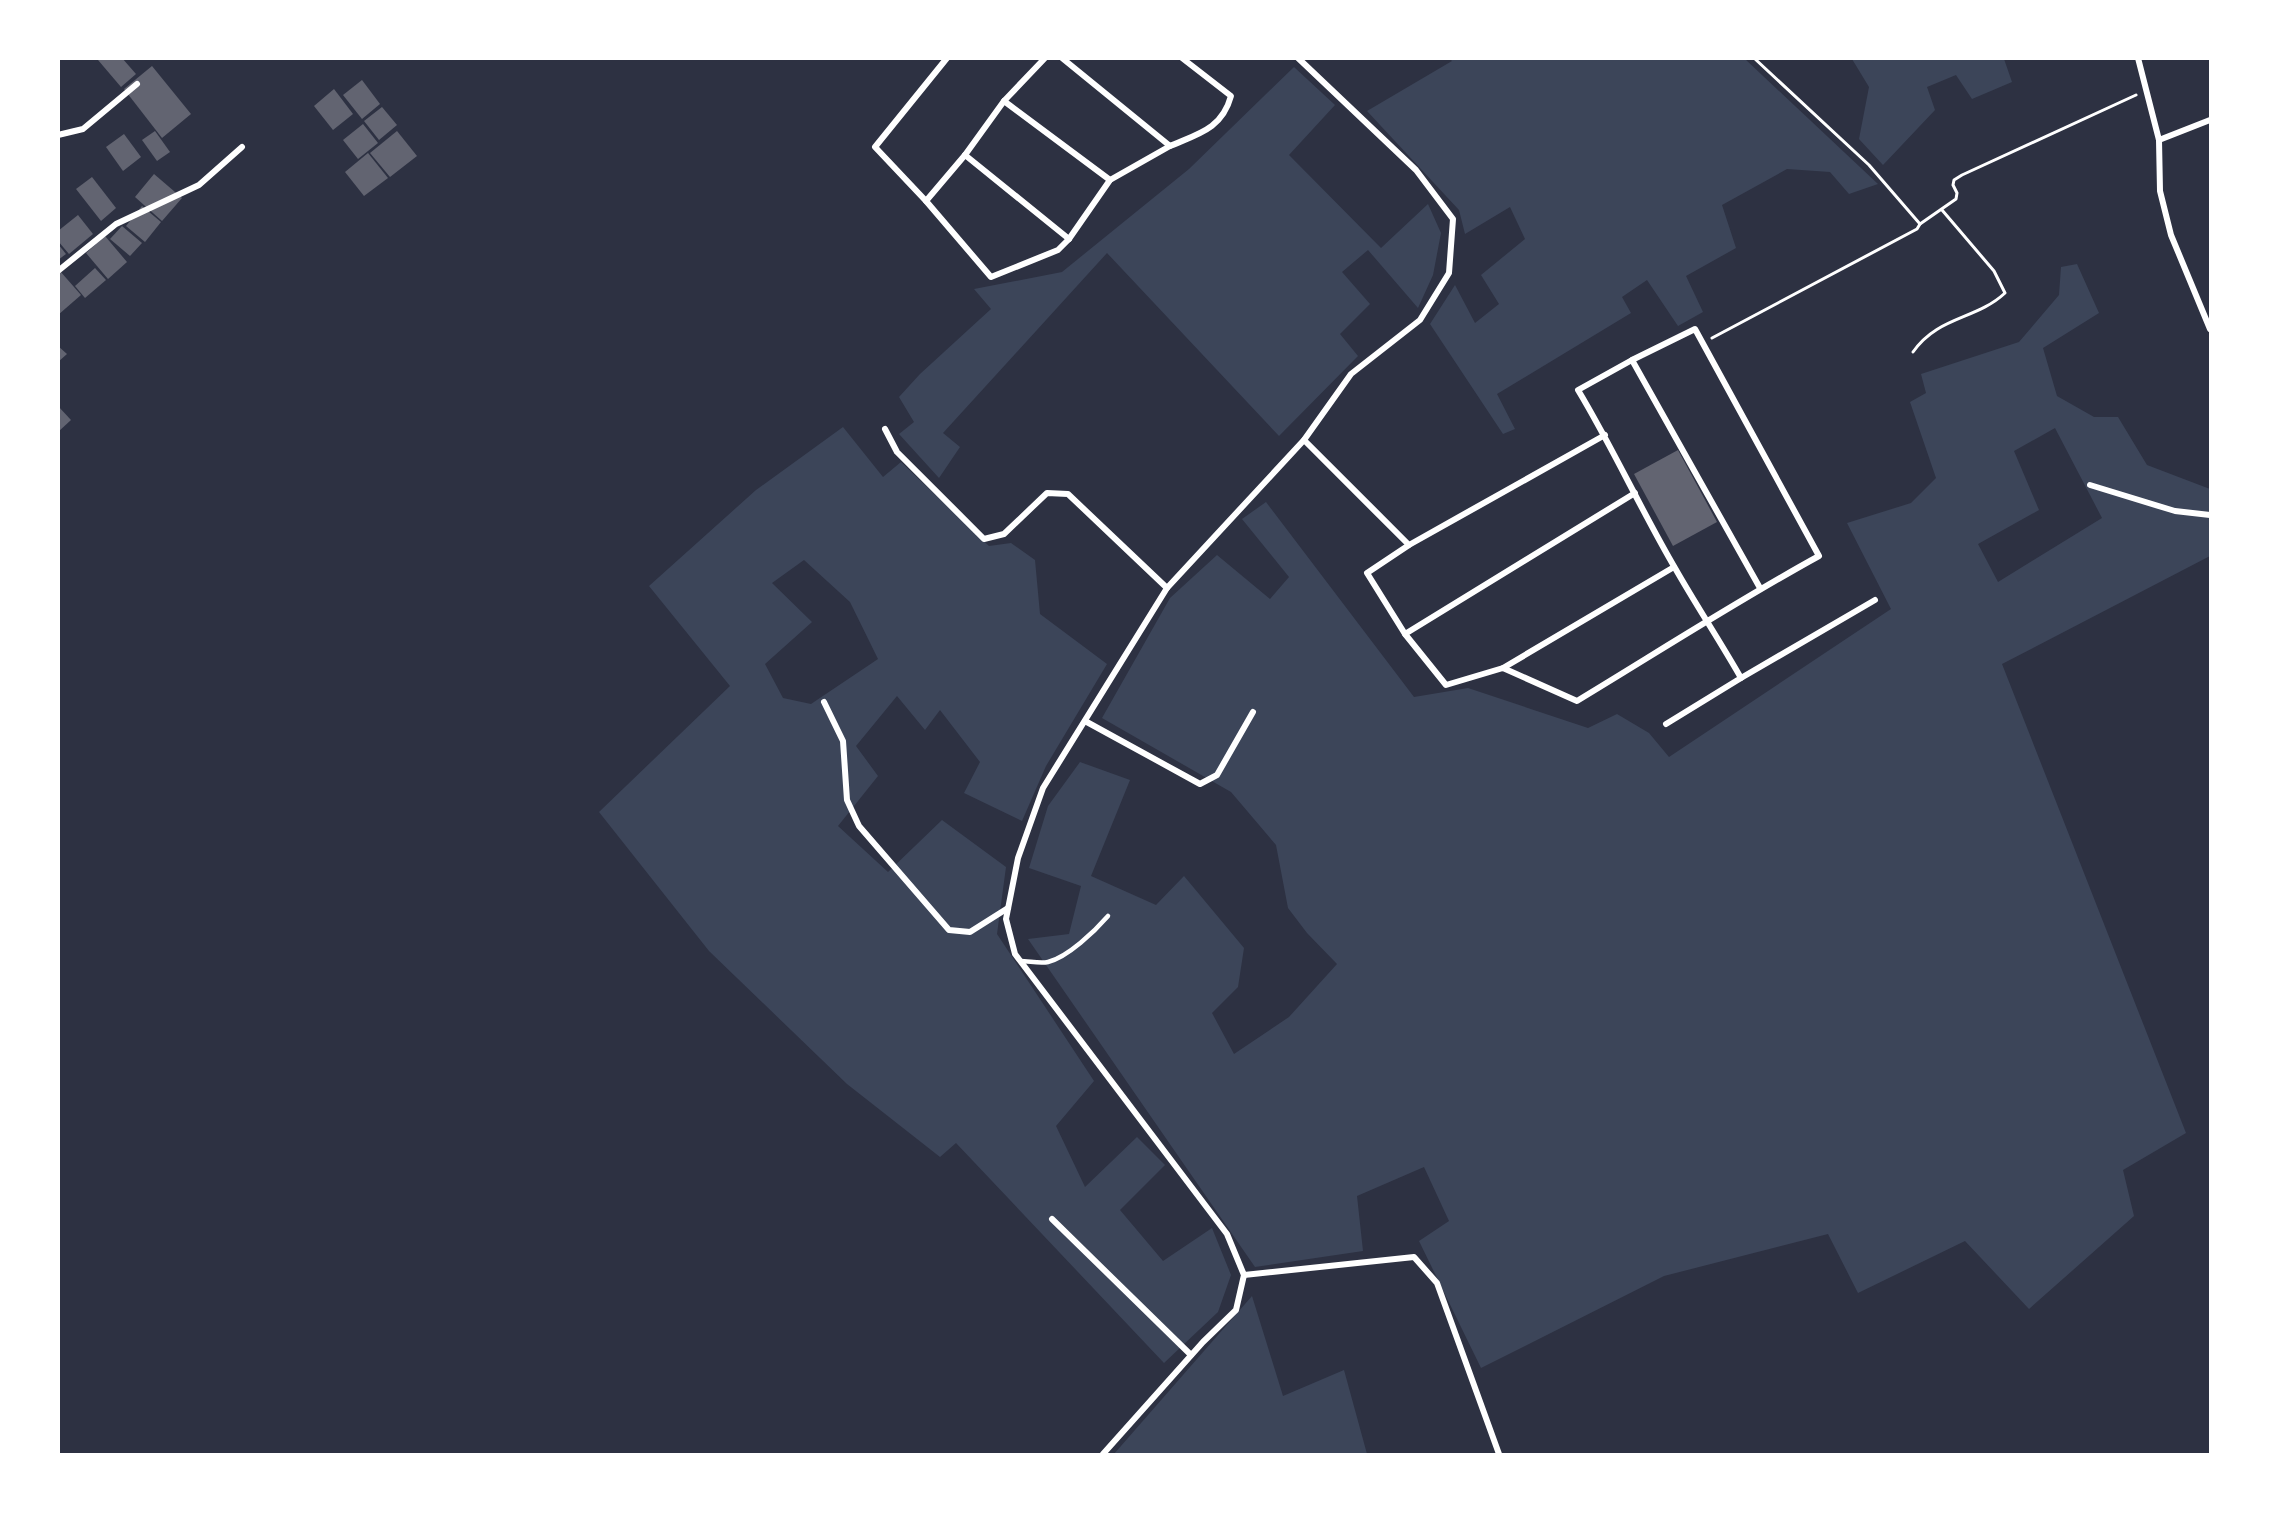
<svg xmlns="http://www.w3.org/2000/svg" width="2269" height="1513" font-family="Cabin,sans-serif">
<rect width="100%" height="100%" fill="#2d3142"/>
<g fill="#3c4559" fill-rule="evenodd">
<path d="M1450 59H1745L1878 184 1849 194 1830 172 1787 169 1722 205 1736 248 1686 276 1703 312 1678 326 1647 280 1622 297 1631 313 1497 394 1515 429 1503 434 1430 324 1455 285 1475 323 1499 304 1481 275 1525 239 1510 207 1465 234 1459 210 1367 111 1452 61Z"/>
<path d="M1852 59H2004L2012 82 1972 99 1956 75 1927 87 1935 110 1883 165 1859 139 1869 87Z"/>
<path d="M1294 67 1335 105 1289 155 1381 248 1428 204 1441 233 1433 275 1418 308 1368 250 1342 272 1370 304 1340 334 1358 356 1279 436 1107 253 943 433 960 447 939 478 899 434 914 422 899 397 920 374 991 309 974 289 1062 272 1189 169Z"/>
<path d="M2077 264 2099 313 2043 348 2057 396 2094 417H2118L2147 465 2210 489V556L2002 664 2186 1133 2123 1170 2134 1216 2029 1309 1965 1241 1858 1293 1828 1234 1664 1276 1481 1368 1419 1241 1449 1221 1424 1167 1357 1196 1363 1251 1255 1267 1028 939 1069 934 1081 886 1029 868 1048 806 1080 762 1130 780 1091 876 1156 905 1184 876 1244 948 1238 987 1212 1013 1234 1054 1289 1017 1337 964 1307 933 1288 908 1276 845 1231 792 1102 718 1170 598 1217 555 1270 599 1289 577 1242 519 1266 502 1414 697 1468 688 1588 728 1617 714 1649 733 1669 757 1891 609 1847 523 1911 503 1936 478 1910 402 1926 393 1921 374 2019 342 2059 295 2061 267ZM2055 428 2102 518 1998 582 1978 544 2039 510 2014 451Z"/>
<path d="M843 427 883 477 901 462 989 546 1011 543 1035 560 1040 614 1107 664 1046 766 1022 821 964 793 980 762 940 710 925 730 897 696 856 746 878 776 838 826 888 872 942 820 1006 867 997 934 1094 1081 1056 1126 1085 1187 1137 1137 1165 1165 1120 1210 1163 1261 1212 1228 1231 1275 1218 1312 1164 1363 956 1143 940 1157 847 1084 709 951 599 812 730 686 649 586 756 490ZM804 560 850 602 878 659 811 704 783 698 765 664 812 622 772 583Z"/>
<path d="M1252 1296 1283 1396 1344 1370 1367 1454H1114Z"/>
</g>
<g fill="#626471">
<path d="M99 58H122L136 74 121 87 98 60Z"/>
<path d="M152 66 191 114 162 138 124 89Z"/>
<path d="M362 80 380 104 362 119 343 95Z"/>
<path d="M334 89 353 114 333 130 314 106Z"/>
<path d="M382 107 397 125 379 140 364 121Z"/>
<path d="M363 124 378 143 358 159 343 140Z"/>
<path d="M155 131 170 152 157 161 142 140Z"/>
<path d="M397 131 417 156 390 177 370 153Z"/>
<path d="M124 134 141 157 123 171 106 147Z"/>
<path d="M368 153 388 178 364 196 345 172Z"/>
<path d="M154 174 182 198 162 221 135 197Z"/>
<path d="M92 177 116 208 101 221 76 189Z"/>
<path d="M142 206 161 222 145 242 126 226Z"/>
<path d="M78 215 93 234 69 254 58 241V231Z"/>
<path d="M122 226 142 243 130 256 110 239Z"/>
<path d="M105 236 127 262 108 279 86 253Z"/>
<path d="M58 244 66 254 58 260Z"/>
<path d="M95 268 106 280 85 298 75 286Z"/>
<path d="M60 271 81 295 58 315V272Z"/>
<path d="M58 346 67 354 58 362Z"/>
<path d="M58 406 71 420 58 432Z"/>
<path d="M1678 450 1717 522 1673 546 1634 474Z"/>
</g>
<g fill="none" stroke-linecap="round" stroke-linejoin="round">
<g stroke="#fff" stroke-width="3">
<path d="M1920 224 1956 199 1957 193 1953 185 1954 180 1962 175 2136 95"/>
<path d="M1712 338 1917 229 1920 224 1869 165 1754 58"/>
<path d="M1913 352C1938 316 1976 320 2005 293L1994 271 1942 210"/>
</g>
<path stroke="#fff" stroke-width="4.5" d="M1020 961C1029 961 1040 964 1048 962 1068 957 1095 931 1108 916"/>
<g stroke="#fff" stroke-width="6">
<path d="M947 58 875 147 926 201 991 277 1058 250 1069 239 1110 180 1170 146"/>
<path d="M1062 58 1170 146C1198 134 1222 129 1231 96L1182 58"/>
<path d="M2138 58 2159 140 2160 191 2171 235 2210 329"/>
<path d="M1004 101 1110 180"/>
<path d="M58 135 83 129 137 84"/>
<path d="M2159 140 2210 120"/>
<path d="M965 155 1069 239"/>
<path d="M926 201 965 155 1004 101 1045 58"/>
<path d="M58 271 116 224 199 185 242 147"/>
<path d="M1632 360 1760 588"/>
<path d="M885 429 897 452 984 539 1004 534 1047 493 1068 494 1167 588"/>
<path d="M1605 435 1409 545 1367 573 1405 634 1446 685 1503 668 1577 701C1658 652 1737 601 1819 556L1695 329 1632 360 1578 390C1613 448 1641 510 1675 568 1696 605 1720 641 1741 678L1666 724"/>
<path d="M1304 440 1409 545"/>
<path d="M2090 485 2175 511 2210 515"/>
<path d="M1405 634 1635 493"/>
<path d="M1503 668 1674 567"/>
<path d="M1741 678 1875 600"/>
<path d="M824 702 843 741 847 800 859 826 949 930 970 932 1008 908"/>
<path d="M1085 721 1200 784 1217 775 1253 712"/>
<path d="M1052 1219 1191 1355"/>
<path d="M1244 1275 1414 1257 1437 1283 1499 1454"/>
<path d="M1103 1454 1203 1342 1236 1310 1244 1275 1227 1234 1015 954 1006 919 1018 858 1043 788 1167 588 1304 440 1351 374 1420 320 1449 273 1453 219 1416 170 1298 58"/>
</g>
</g>
<rect width="2269" height="1513" fill="none" stroke="#ffffff" stroke-width="120"/>
</svg>
